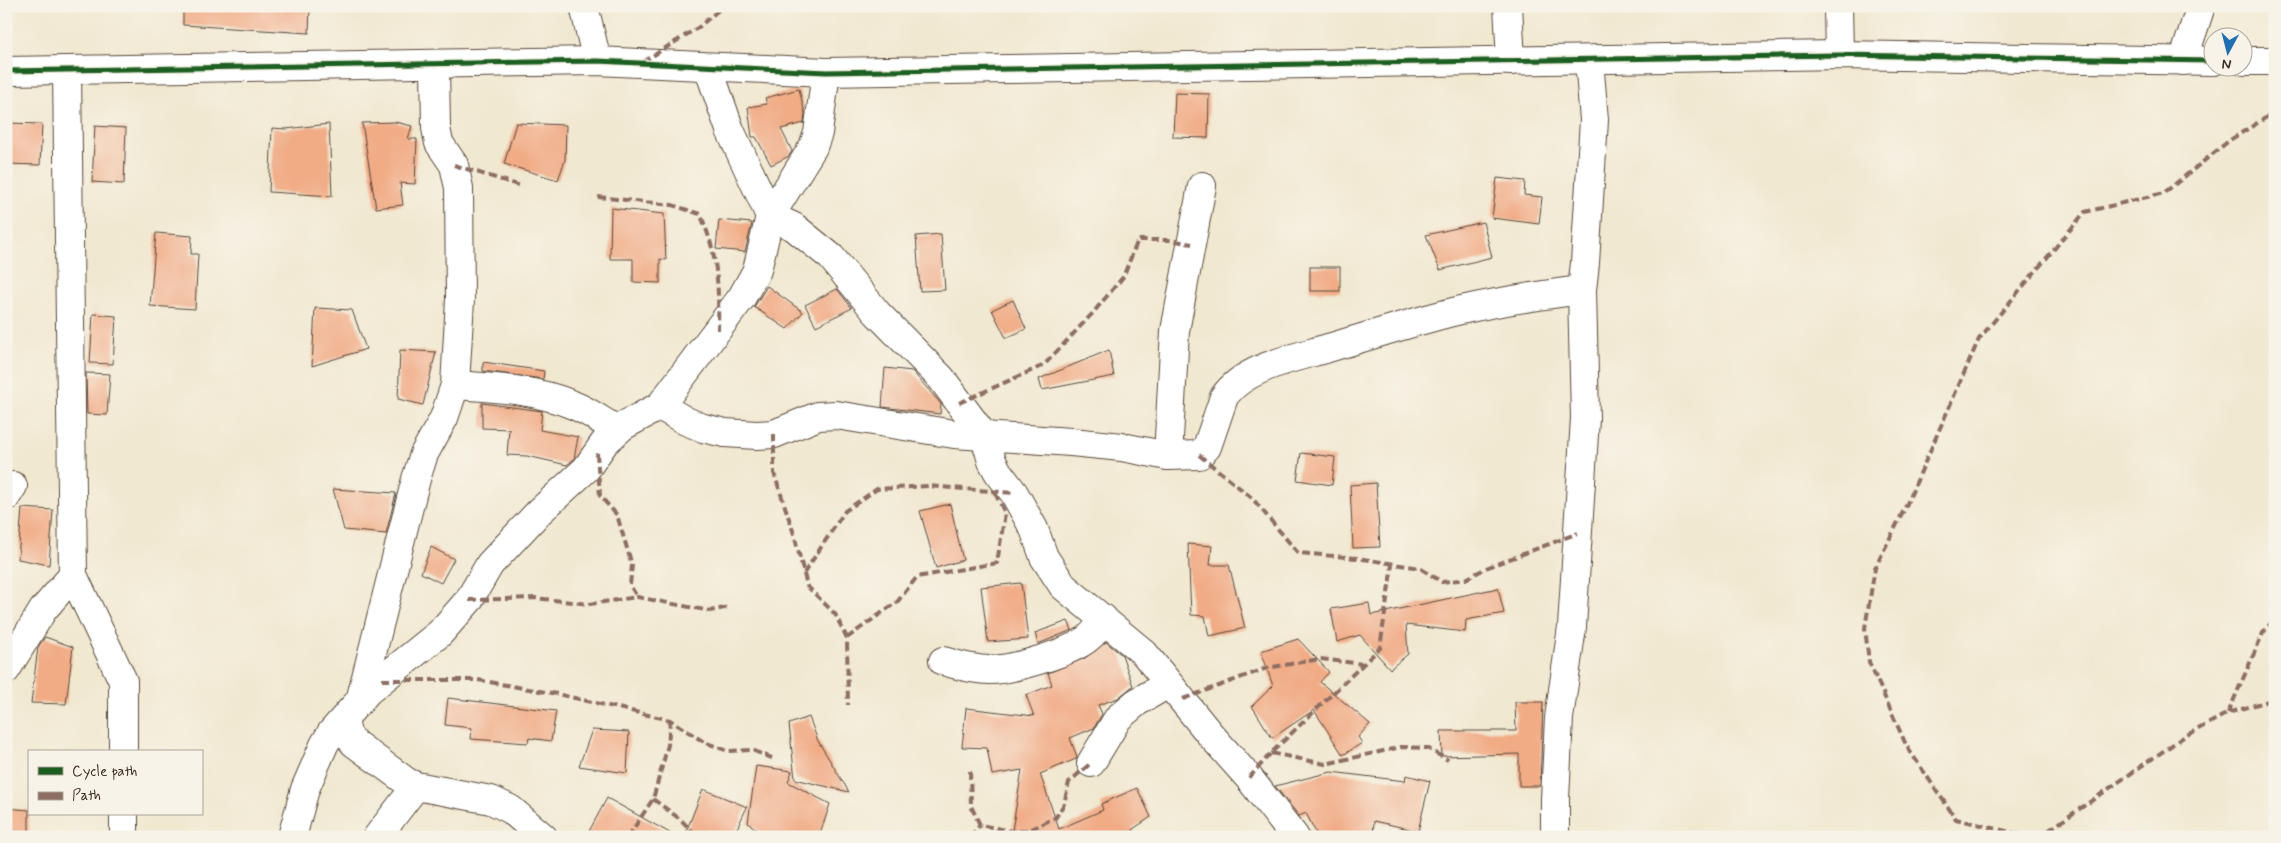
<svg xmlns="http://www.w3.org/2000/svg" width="2281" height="843" font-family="Mynerve,sans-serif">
<rect width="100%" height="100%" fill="#f7f3e8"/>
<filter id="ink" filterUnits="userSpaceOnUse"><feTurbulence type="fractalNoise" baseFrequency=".02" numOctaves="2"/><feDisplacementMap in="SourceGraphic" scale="10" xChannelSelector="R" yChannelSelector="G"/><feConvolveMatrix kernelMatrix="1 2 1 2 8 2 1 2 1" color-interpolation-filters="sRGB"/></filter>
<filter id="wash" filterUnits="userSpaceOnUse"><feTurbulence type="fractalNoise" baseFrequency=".0096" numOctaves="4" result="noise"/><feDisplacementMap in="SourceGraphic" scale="20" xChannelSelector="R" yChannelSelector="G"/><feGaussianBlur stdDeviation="1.12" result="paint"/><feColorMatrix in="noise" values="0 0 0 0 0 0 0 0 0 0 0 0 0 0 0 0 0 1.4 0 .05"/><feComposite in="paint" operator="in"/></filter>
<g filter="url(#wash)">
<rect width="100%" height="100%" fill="#f1e8d0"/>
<g id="blocks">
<g fill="#f1ac86">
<path d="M183 6H310L309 33 183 25Z"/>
<path d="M799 89 805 113 804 123 781 129 792 151 789 156 771 165 756 137H752L748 107 767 104 765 98Z"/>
<path d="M1175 93 1209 94 1208 138 1173 137Z"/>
<path d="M395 122 412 126 408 139H417L415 184 400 183 403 205 376 208 362 123Z"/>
<path d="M6 123 42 124 40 165 6 164Z"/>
<path d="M516 123 566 125 565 160 558 180 504 164Z"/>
<path d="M329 124 332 196 269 192 272 128 286 129Z"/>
<path d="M95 126 126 128 124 184 92 182Z"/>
<path d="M1497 178 1525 181 1524 195 1542 197 1539 224 1492 218Z"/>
<path d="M611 208 664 214 666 260 660 259V283L633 282V259H610Z"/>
<path d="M719 220 752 223 745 252 716 249Z"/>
<path d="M1483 222 1492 257 1440 270 1426 235Z"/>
<path d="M156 233 192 236 191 254H198L195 309 150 306Z"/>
<path d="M941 234 945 290 920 291 916 236Z"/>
<rect x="1310" y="267" width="30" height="24"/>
<path d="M767 286 803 312 787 329 754 307Z"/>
<path d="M837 289 852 308 816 326 805 305Z"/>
<path d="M1013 300 1026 329 1006 338 992 310Z"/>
<path d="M315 308 352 310 366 349 312 366Z"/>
<path d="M93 314 116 316 113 364 90 363Z"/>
<path d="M400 350 436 352 423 405 398 399Z"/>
<path d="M1109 350 1114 376 1042 390 1039 379Z"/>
<path d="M483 362 544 371 543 379 483 371Z"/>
<path d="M885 368 912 371 941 404 940 414 882 407Z"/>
<path d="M86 373 110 374 107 415 87 414Z"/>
<path d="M482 403 542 411 540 430 578 437 574 459 567 465 527 456 507 455 509 429 482 428Z"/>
<path d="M1301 453 1335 457 1332 485 1297 480Z"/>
<path d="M1376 483 1380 547 1353 548 1350 485Z"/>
<path d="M333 489 396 493 386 534 344 530Z"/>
<path d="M950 504 963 560 936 568 920 511Z"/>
<path d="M22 508 53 510 49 565 18 559Z"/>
<path d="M1188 544 1212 546 1210 565H1229L1245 628 1209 636 1205 616 1191 615Z"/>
<path d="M431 547 454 559 441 583 421 573Z"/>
<path d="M1021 583 1028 639 988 642 981 587Z"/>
<path d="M1498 588 1504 613 1466 620 1465 632 1406 625 1408 654 1390 669 1360 635 1337 642 1331 609 1369 603 1371 615Z"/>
<path d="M1068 621 1072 630 1038 644 1035 633Z"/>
<path d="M45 637 73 647 66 704 31 703 38 647Z"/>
<path d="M1298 639 1329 672 1320 682 1370 724 1358 737 1362 743 1343 755 1314 710 1272 738 1252 706 1273 686 1261 651Z"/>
<path d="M1106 642 1122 655 1133 686 1118 698 1098 705 1102 714 1094 728 1070 738 1077 757 1076 759 1040 774 1059 829 1103 810 1101 804 1137 788 1151 817 1133 829 1136 837H1011L1022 770 992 775 987 748 962 747 966 708 1034 716 1026 695 1052 685 1048 673 1085 658Z"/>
<path d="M448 698 556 711 551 741 529 738 528 743 471 739 472 728 445 725Z"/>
<path d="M1515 702H1543L1540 786H1519V754L1442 756 1441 731H1516Z"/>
<path d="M809 717 818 741 849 792 795 779 789 724Z"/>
<path d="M592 730 629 732 627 773 579 766Z"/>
<path d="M756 766 792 771 788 782 830 804 819 837H768L748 823Z"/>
<path d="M1331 772 1405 781 1406 775 1430 781 1418 831 1374 821 1373 837H1318L1306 813 1299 816 1275 786Z"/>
<path d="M703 789 747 807 733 837H684Z"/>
<path d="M607 798 677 837H586Z"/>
<path d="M6 808 29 810V837H6Z"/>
</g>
</g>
</g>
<g filter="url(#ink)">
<use href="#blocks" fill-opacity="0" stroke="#564639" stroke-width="1"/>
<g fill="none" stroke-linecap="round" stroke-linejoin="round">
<g stroke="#564639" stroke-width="30">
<g id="minor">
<path d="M584 6 597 61"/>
<path d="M1508 6 1511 61"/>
<path d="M1838 6 1839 55"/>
<path d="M2183 61 2201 6"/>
<path d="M708 67 730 130 770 216 794 227 831 257 877 313 941 378 985 437 992 461 998 472 1014 493 1034 529 1044 557 1063 586 1144 653 1209 733 1249 778 1295 837"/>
<path d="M455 385C495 388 536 389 573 405 589 411 603 422 617 430"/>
<path d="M660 406 686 421 703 428 725 433 757 435 774 434 818 416 836 415 954 434 1071 442 1122 447 1168 456 1199 455 1207 447 1224 397C1243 368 1293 358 1325 349 1370 336 1415 321 1461 310 1501 301 1541 295 1582 290"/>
<path d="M1168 456 1175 331 1202 186"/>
<path d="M6 497 13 486"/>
<path d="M73 575 123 681V752"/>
<path d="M943 661C958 665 973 670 989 670 1012 670 1069 653 1087 639 1095 633 1099 627 1103 618"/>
<path d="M6 670 43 610 73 575 67 70"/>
<path d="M360 701 416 479 424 454 444 418 455 385 460 300 459 188 454 165 439 143 436 128 435 65"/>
<path d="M344 720 347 734 354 743 407 782 416 786 491 800 510 809 543 837"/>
<path d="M1091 763 1118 718 1137 702 1168 684"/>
<path d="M124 814V837"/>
<path d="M292 837 305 789 324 745 331 733 368 691 440 633 469 600 490 564 539 512 586 469 605 442 623 426 660 406 742 297 757 270 770 216 813 147 818 133 826 72"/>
<path d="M377 837 416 786"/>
<path d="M1555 837V799L1559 718 1572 627 1585 418 1582 290 1585 263 1594 120 1589 60"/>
</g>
</g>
<g stroke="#564639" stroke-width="30">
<g id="tertiary">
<path d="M2244 61H2275"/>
<path d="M6 71 597 61 826 72 1839 55 2214 61"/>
</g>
</g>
<use href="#minor" stroke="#fff" stroke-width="28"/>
<use href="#tertiary" stroke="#fff" stroke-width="28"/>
<g stroke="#8d6e63" stroke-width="4" stroke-dasharray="8 4" stroke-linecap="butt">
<path d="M643 62 699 27 723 6"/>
<path d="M454 165 521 186"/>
<path d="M598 197 672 205 700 214C718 253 719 288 718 330"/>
<path d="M959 403 1044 365 1092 314 1123 277 1138 240H1171L1192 244"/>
<path d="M774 434V473L794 534 807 586 835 614 847 638 848 705"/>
<path d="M597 453 600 496 617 515 632 565 630 585 637 597"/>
<path d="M1199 455 1252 498 1298 553 1357 558 1420 568 1442 582 1466 579 1486 568 1578 533"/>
<path d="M804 573 845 511 877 489 928 486 1014 493"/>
<path d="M469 600 535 598 590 604 637 597 710 611 729 607"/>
<path d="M847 638 898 601 917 577 997 563 1005 513 994 491"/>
<path d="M382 680H478L557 694 670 720 704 742 728 751 752 750 774 759"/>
<path d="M1183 699 1267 668 1320 659 1363 664"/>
<path d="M2228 713 2263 633 2275 618"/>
<path d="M1271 753 1325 764 1401 747 1427 748 1448 760"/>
<path d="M970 771 971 806 980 825 1017 832 1034 828 1056 817 1064 804 1069 782 1091 763"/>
<path d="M1249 778 1271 753 1380 648 1392 565"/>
<path d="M653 799 680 819 698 837"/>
<path d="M628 837 653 799 668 745 670 720"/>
<path d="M970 837 980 825"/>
<path d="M2031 837 1956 819 1907 747 1869 662 1865 628 1875 568 1905 508 1979 339 2085 212 2164 193 2230 140 2275 112"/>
<path d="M2039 837 2185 736 2228 713 2275 699"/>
</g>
<g stroke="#f7f3e8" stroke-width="8">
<path id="cycleway" d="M6 71 597 61 826 72 1839 55 2214 61"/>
</g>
<use href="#cycleway" stroke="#1b5e20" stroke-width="5"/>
</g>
</g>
<rect width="2281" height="843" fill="none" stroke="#f7f3e8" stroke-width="25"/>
<rect x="28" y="750" width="175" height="65" fill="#f7f3e8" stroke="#aca397"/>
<rect x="38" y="767" width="25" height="8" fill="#1b5e20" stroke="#aca397"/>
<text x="72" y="776" font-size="15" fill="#3b2a1e">Cycle path</text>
<rect x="38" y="792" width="25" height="8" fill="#8d6e63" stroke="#aca397"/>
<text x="72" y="800" font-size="15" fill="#3b2a1e">Path</text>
<g transform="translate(2228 52) rotate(187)"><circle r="24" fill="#f7f3e8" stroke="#aca397"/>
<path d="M0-4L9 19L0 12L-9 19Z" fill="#1f6fb2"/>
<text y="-8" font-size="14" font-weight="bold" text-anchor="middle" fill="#3b2a1e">N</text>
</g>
</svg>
